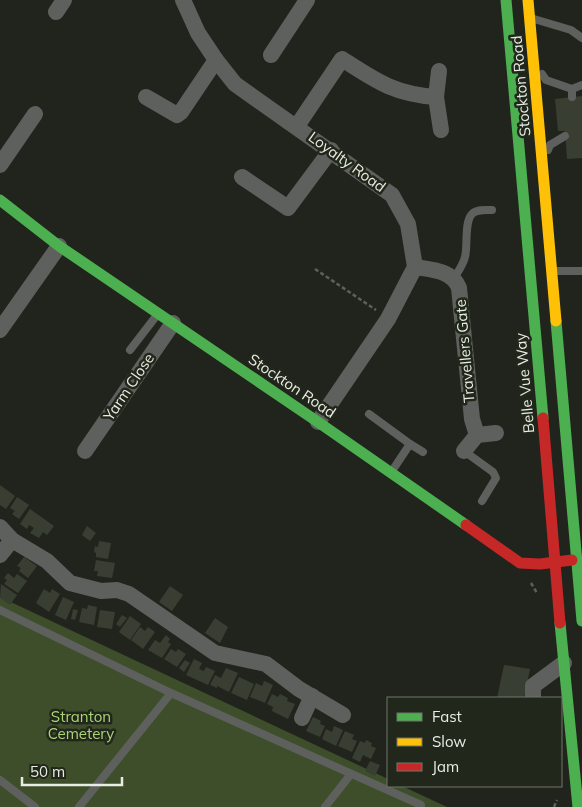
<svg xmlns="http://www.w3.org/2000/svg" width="582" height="807" font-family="Mulish,sans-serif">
<rect width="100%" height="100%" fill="#21241d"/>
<path fill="#3e4e2a" d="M0 597 388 779V786H402L447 807H0Z"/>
<g fill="#393e33">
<path d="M582 96V158L567 159 565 131H558L555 99Z"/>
<path d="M0 485 15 496 6 509 0 505Z"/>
<path d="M17 497 29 505 19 519 12 514 15 511 10 508Z"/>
<path d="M30 509 54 526 47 535 43 532 39 538 30 533 34 528 29 525 27 529 20 524Z"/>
<path d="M87 526 96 533 90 541 82 535Z"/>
<path d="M99 541 111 543 108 559 96 557V553L94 552 95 546 98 547Z"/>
<path d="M24 557 37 566 28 578 19 571 21 568 17 566Z"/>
<path d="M96 560 115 563 112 578 97 576 98 571H94Z"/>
<path d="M8 573 14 578 17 574 27 581 18 593 4 584 7 580 4 578Z"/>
<path d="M1 584 17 595 10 605 0 598Z"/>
<path d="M170 586 183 595 172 611 159 602Z"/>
<path d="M44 589 50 593 52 589 60 594 49 612 36 603Z"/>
<path d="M63 597 74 602 66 620 55 615Z"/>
<path d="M88 605 97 607 94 625 79 622 82 608 87 609Z"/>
<path d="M73 609 78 610 75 620 71 619Z"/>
<path d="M100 610 115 612 112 629 97 627Z"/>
<path d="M122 615 127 618 120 627 116 624Z"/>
<path d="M130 616 141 624 130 640 119 632Z"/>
<path d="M215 618 228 627 220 643 205 633Z"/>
<path d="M140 627 145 631 148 627 155 632 143 649 131 640Z"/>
<path d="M166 635 170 639 168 642 171 644 162 658 148 650 155 640 160 643Z"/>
<path d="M171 649 176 652 178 649 186 654 177 667 164 659Z"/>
<path d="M194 659 202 663 199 669 204 671 206 667 215 671 208 685 186 675Z"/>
<path d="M185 660 190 663 184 672 179 668Z"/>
<path d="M504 665 530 669 524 698H497Z"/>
<path d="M226 668 238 673 229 692 217 686V688L210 685 215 675 221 678Z"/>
<path d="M239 677 254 684 247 700 231 693Z"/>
<path d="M264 681 273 685 265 703 250 697 256 683 262 686Z"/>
<path d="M272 694 278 697 280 694 288 698 287 701 295 704 288 719 272 711 273 707 267 704Z"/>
<path d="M313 717 321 721 320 724 325 726 320 737 306 731Z"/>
<path d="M334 726 343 730 336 746 322 739 326 729 332 732Z"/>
<path d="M345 731 354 735 352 739 357 741 352 752 338 746Z"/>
<path d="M366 740 372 743 371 746 376 748 371 759 363 755 360 762 352 758 360 741 365 743Z"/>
<path d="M370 761 380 765 375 776 365 771Z"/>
</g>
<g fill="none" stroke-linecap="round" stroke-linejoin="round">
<g stroke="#5d5f5c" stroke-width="2.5" stroke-dasharray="4 2.5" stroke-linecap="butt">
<path d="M315 269 376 310"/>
<path d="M531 583 537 593"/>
<path d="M554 807 557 800"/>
</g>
<g stroke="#5e605d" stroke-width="8">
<path d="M534 19 571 30 582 38"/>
<path d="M542 74 546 80 572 89V97"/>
<path d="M572 89 582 85"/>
<path d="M548 150 550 145 565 136"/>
<path d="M556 271H582"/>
<path d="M454 278C458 272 463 265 465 257 468 246 464 222 472 214 477 209 486 210 492 210"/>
<path d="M130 350 157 315"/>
<path d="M369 414 410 444 392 471"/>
<path d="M410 444 423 452"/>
<path d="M464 451 493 472 496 478 482 501"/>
<path d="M0 610 171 693 421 805V807"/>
<path d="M0 780 35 807"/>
<path d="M79 807 171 693"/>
<path d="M325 807 351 774"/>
</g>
<g stroke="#5e605d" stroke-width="16">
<path d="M183 0 198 33 216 60 235 84 392 195 408 224 415 267 388 319 318 422"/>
<path d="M56 12 64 0"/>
<path d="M271 55 307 0"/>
<path d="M439 71 436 97 441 130"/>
<path d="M146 97 177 115 181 112 216 60"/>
<path d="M297 126 342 59C376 81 394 94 436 97"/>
<path d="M0 165 35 114"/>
<path d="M242 177 288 208 331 150"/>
<path d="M415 267C432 270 452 270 459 288L472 419 477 435"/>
<path d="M0 330 59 246"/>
<path d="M85 451 173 323"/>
<path d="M464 451 477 435 496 433"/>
<path d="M0 527 12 540 47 561 70 583 101 591 117 590 129 594 215 653 266 664 299 689 343 715"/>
<path d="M0 555 12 540"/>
<path d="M533 698V686L564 663"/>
<path d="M302 718 312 696"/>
</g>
<g stroke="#4caf50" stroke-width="11">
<path d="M506 0 543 418"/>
<path d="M0 200 59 246 318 422 466 525"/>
<path d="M556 321 582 621"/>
<path d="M560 623 578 807"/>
</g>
<path stroke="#ffc107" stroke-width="11" d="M528 0 556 321"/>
<g stroke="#c62828" stroke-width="11">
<path d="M543 418 560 623"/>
<path d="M466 525 520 563 540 564 572 560"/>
</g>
</g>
<g text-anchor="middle" stroke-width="5" stroke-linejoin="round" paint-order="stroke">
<g font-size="15" fill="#e8ede4" stroke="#21271a">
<text transform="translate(521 86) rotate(-95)" y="5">Stockton Road</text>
<text transform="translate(347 162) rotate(36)" y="5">Loyalty Road</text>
<text transform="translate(465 351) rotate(-95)" y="5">Travellers Gate</text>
<text transform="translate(525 383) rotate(-95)" y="5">Belle Vue Way</text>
<text transform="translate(292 386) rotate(34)" y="5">Stockton Road</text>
<text transform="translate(129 387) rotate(-56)" y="5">Yarm Close</text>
</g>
<g font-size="15" fill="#aad477" stroke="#21271a">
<text x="81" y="722">Stranton<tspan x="81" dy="17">Cemetery</tspan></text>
</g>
</g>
<rect x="387" y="697" width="175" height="90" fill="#21271a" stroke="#71766b"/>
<rect x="397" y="713" width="25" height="8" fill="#4caf50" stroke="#71766b"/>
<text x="432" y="722" font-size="15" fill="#e8ede4">Fast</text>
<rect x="397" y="738" width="25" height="8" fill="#ffc107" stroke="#71766b"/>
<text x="432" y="747" font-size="15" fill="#e8ede4">Slow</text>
<rect x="397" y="763" width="25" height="8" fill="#c62828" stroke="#71766b"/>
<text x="432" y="772" font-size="15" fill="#e8ede4">Jam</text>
<path d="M22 777v8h100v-8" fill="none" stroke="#e8ede4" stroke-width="2.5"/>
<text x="30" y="777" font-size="15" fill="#e8ede4" stroke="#21271a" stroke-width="4" paint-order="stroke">50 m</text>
</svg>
